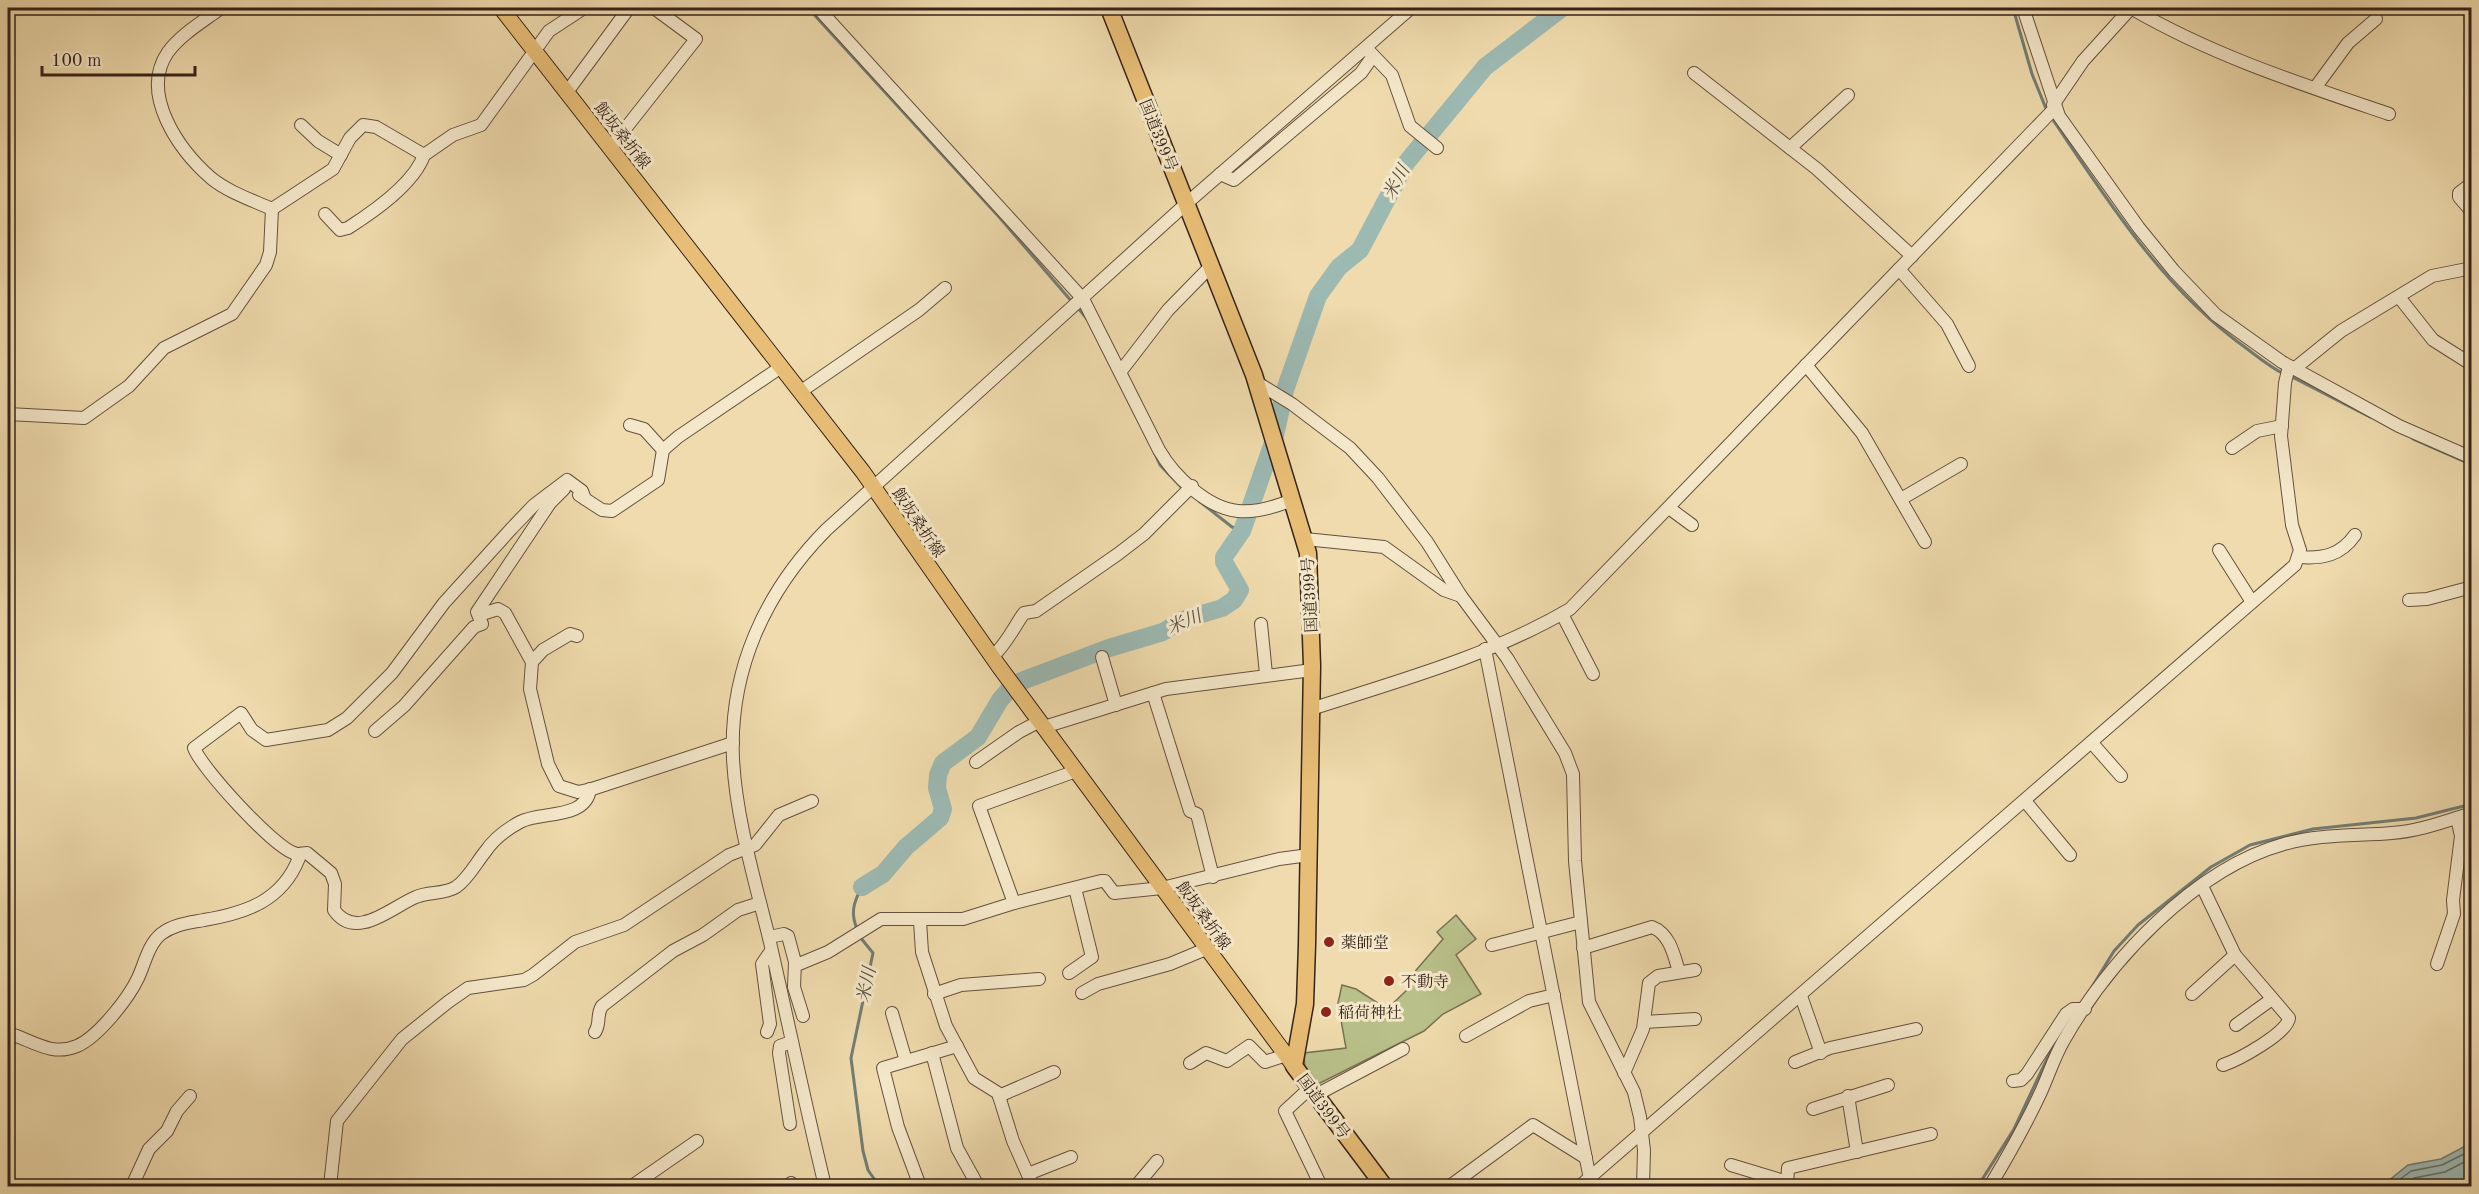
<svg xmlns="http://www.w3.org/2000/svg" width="2479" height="1194" font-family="'Old Standard TT','Noto Serif JP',serif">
<rect width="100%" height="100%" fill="#efdbad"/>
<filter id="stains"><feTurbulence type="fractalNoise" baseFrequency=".00333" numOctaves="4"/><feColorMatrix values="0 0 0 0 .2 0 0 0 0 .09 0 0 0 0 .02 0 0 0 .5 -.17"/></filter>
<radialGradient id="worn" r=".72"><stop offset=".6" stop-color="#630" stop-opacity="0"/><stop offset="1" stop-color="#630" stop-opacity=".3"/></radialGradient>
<path fill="#b9c08a" stroke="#787252" stroke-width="1.5" d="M1456 915 1476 939 1456 955 1481 994 1443 1014 1424 1031 1314 1086 1305 1071 1304 1053 1346 1048 1338 1003 1342 985 1356 989 1387 1009 1409 988 1405 983 1443 939 1437 932Z"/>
<path fill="#9cb9b2" stroke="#737d75" stroke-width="1.5" d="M2471 1143V1186H2382L2408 1165 2441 1159Z"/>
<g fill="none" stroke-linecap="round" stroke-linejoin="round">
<g stroke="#696e66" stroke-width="1.5">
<path d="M2391 1186 2411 1171 2442 1165 2472 1150"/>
<path d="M2403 1186 2414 1178 2445 1172 2472 1158"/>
</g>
<g stroke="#737d75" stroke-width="3">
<path d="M808 8 1000 218 1073 303"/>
<path d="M2013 8 2032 74 2047 111"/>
<path d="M2051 117C2108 201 2162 288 2246 348 2258 357 2270 367 2284 374"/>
<path d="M1078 308 1087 319"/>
<path d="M2290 376 2370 417"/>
<path d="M2413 439 2472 465"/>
<path d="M1155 454 1160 465 1182 488"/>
<path d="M1199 501 1232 527 1242 531"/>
<path d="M858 931C850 914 853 903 862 887"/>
<path d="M860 937 873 953 851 1058 863 1151 868 1170 879 1186"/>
<path d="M2087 995 2114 951 2138 925 2211 867 2250 845 2313 829 2416 818 2472 804"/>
<path d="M1978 1186 2014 1129 2056 1040"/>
</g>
<path stroke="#9cb9b2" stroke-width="18" d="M862 887 883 874 906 847 940 818 943 809 937 788 938 775 943 763 978 737 1000 700 1014 684 1109 648 1163 632 1182 620 1222 608 1234 600 1240 590 1224 562V557L1242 531 1274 440 1285 390 1318 296 1339 267 1360 250 1406 163 1485 67 1562 8"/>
<g stroke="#64513e" stroke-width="14">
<g id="minor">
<path d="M221 8C204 21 181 34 168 52 139 94 179 150 211 178 228 192 252 200 272 209L333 169 350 138 363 125 376 127 424 155 453 135 481 125 549 31 584 8"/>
<path d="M818 8 1083 299 1159 450C1174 476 1207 508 1238 511 1256 513 1275 507 1292 500"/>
<path d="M2023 8 2059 116 2139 228 2174 271 2216 315 2282 362 2399 426 2472 458"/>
<path d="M2131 8C2211 55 2301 84 2389 114"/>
<path d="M1369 51 1392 75 1410 126 1437 148"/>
<path d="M1694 73 1817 169 1912 256"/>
<path d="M2315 88 2348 43 2376 19"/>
<path d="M567 92 629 8"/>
<path d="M2053 105 2083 61 2131 8"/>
<path d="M301 125 318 141 341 155"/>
<path d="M610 148 696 39 654 8"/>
<path d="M1790 148 1848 95"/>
<path d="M1220 174 1234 180 1361 73 1373 56"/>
<path d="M2472 183 2459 193V197L2472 212"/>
<path d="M325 214 340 230 348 228C373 212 414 184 424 155"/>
<path d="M1899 269 1947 324 1969 366"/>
<path d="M2399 297 2433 340 2471 364"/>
<path d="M1806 365 1862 433 1925 542"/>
<path d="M2294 369 2341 331 2432 276 2472 268"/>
<path d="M1121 371 1168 310 1211 266"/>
<path d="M1256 382 1292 404 1350 448 1378 478 1427 542 1461 596 1507 658 1565 753 1573 774 1575 861 1589 1002 1634 1092 1640 1117 1644 1150 1643 1186"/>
<path d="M800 392 919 310 945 288"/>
<path d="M8 414 84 418 129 386 164 348 232 314 266 265 270 252 272 209"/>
<path d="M630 425 644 429 663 450"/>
<path d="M2232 448 2257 431 2282 426"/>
<path d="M579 495 602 510 612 511 658 480 663 450 678 437 781 367"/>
<path d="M585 499 582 491 567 480 534 505 512 528 444 603 392 673 347 718 328 730 266 740 252 730 241 713 194 748C202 769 274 847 294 853 297 855 303 853 307 853L331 873 335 884 334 910C356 942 393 906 416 897 429 891 443 895 456 887 468 879 476 863 485 852 493 840 507 829 520 822 540 811 586 820 590 789"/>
<path d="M1901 499 1961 464"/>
<path d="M1669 508 1692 525"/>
<path d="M1305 539 1384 547 1444 590 1461 596"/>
<path d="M2219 550 2252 602"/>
<path d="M2299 557C2323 559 2341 555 2355 535"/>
<path d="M2409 600 2427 599 2472 587"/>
<path d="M1562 614 1593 674"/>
<path d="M479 615 498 609 505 613 532 662 530 689 548 764 559 786 578 792 592 789 733 743"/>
<path d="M1261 624 1266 674"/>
<path d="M1485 649 1591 1184"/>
<path d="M992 657C1006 645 1014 627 1024 613L1036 611 1118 554 1144 534 1192 486"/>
<path d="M1102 657 1116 705"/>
<path d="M532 662 543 650 570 634 577 636"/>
<path d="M1153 693 1190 811 1197 814 1213 877"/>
<path d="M1311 709C1398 681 1490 656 1570 609L2055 108"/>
<path d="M1044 727 1166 689 1312 670"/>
<path d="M375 731 404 706 474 627 482 624 477 612 550 503 564 489"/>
<path d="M2092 743 2121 776"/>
<path d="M976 762 1019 732 1040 721"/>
<path d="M2025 801 2070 855"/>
<path d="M2202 886 2235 955 2289 1018C2288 1033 2238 1060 2223 1065"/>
<path d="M1014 903 979 806 1076 771"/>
<path d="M920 921 922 952 946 1026 974 1078 998 1093 1013 1141 1033 1186"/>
<path d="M769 937 784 934 788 936 795 962 799 964 828 952 881 919H963L1014 903 1101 881H1105L1114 893 1162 888 1279 859 1309 855"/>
<path d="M1492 945 1581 922"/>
<path d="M1583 948 1652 927C1670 934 1674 955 1679 972"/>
<path d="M795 962 794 987 803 1016"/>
<path d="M2437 964 2454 914 2453 900 2461 836 2457 818"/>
<path d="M1069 973 1092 957 1075 888"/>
<path d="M1082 993 1098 984 1170 964 1206 949"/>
<path d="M934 994 961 985 1039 979"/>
<path d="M2192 994 2235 955"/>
<path d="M1801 996 1821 1053"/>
<path d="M892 1013 906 1061"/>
<path d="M1644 1022 1695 1019"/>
<path d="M2236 1025 2272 999"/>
<path d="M595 1032C601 1023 596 1015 602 1006L673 951 703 935 738 910 760 903"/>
<path d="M767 1032 770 1024 762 964 771 951"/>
<path d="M8 1033C32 1040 51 1057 77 1046 98 1037 128 999 138 978 145 963 148 945 161 934 174 924 189 923 204 920 246 913 282 901 299 858L296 855"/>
<path d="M1466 1036 1529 1001 1554 995"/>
<path d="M932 1053 957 1148 978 1186"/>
<path d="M1795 1062 1830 1048 1916 1029"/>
<path d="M1190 1063 1206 1053 1227 1061 1249 1046 1265 1062 1286 1055"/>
<path d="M1624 1073 1643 1029 1649 983 1658 976 1695 970"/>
<path d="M2013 1081 2021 1080 2027 1074 2066 1014 2073 1009H2085"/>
<path d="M1310 1088 1285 1111 1321 1186"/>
<path d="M1316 1095 1403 1049"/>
<path d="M999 1096 1054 1072"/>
<path d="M1848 1096 1857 1152"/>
<path d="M1813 1109 1888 1085"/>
<path d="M790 1124 779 1053 780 1046 791 1042"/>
<path d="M1731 1165 1787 1182"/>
<path d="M1028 1174 1071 1157"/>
<path d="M132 1186 149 1149 167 1131 177 1111 190 1096"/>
<path d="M330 1186 337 1121 402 1039 448 1002 468 988 524 980 533 975 575 942 624 925 729 855 755 845 779 815 812 801"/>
<path d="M632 1186 697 1141"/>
<path d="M790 1186 791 1183"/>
<path d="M825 1186C805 1104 788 1021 769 938 755 881 736 818 733 759 729 670 765 592 826 530L1187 203 1411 8"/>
<path d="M920 1186 898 1127 883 1068 957 1046"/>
<path d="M1136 1186 1157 1161"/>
<path d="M1450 1186 1533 1125 1586 1158"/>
<path d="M1580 1186 2295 565 2300 550 2292 525 2281 436 2285 383 2289 366"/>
<path d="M1787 1186 1788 1168 1931 1134"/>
<path d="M1896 1186H1898"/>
<path d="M1990 1186C2008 1156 2025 1126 2040 1094 2048 1077 2054 1057 2064 1040 2109 961 2194 869 2284 844 2319 834 2356 836 2392 833 2420 831 2446 821 2472 813"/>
</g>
</g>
<g stroke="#362319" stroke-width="17">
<path id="major" d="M501 8 863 472 998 665 1294 1066"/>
</g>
<g stroke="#362319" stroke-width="19">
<path id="highway" d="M1109 8 1254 375 1308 553 1312 666 1307 945 1305 1004 1294 1066 1384 1186"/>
</g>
<use href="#minor" stroke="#f5e8ca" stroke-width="12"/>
<use href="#major" stroke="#e8be76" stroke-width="15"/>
<use href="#highway" stroke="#e8be76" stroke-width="16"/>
</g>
<g fill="#8f2418" stroke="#f5e8ca" stroke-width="2">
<circle cx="1329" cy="942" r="6"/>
<circle cx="1389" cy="981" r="6"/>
<circle cx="1326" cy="1012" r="6"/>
</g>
<g text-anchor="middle" stroke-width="6" stroke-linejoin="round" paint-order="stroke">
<g font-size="16" fill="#362319" stroke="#f5e8ca">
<text transform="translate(623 135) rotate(52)" y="6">飯坂桑折線</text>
<text transform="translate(1159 135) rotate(68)" y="6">国道399号</text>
<text transform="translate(919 522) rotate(56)" y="6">飯坂桑折線</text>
<text transform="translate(1309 595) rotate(-93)" y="6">国道399号</text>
<text transform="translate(1204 915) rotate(54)" y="6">飯坂桑折線</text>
<text transform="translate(1324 1106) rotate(53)" y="6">国道399号</text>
</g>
<g font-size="16" fill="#362319" stroke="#f5e8ca" text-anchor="start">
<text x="1341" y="948">薬師堂</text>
<text x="1401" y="987">不動寺</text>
<text x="1338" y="1018">稲荷神社</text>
</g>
<g font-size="18" font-style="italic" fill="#555047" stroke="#f5e8ca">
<text transform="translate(1396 182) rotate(-61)" y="6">米川</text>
<text transform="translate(1184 622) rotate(-23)" y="6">米川</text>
<text transform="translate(866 985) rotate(-78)" y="6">米川</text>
</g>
</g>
<rect width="2479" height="1194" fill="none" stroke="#efdbad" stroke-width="30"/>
<rect x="9" y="9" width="2461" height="1176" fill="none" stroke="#362319" stroke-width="3"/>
<rect x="15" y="15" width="2449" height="1164" fill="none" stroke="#362319" stroke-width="1.5"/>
<path d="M42 66v9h153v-9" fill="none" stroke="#362319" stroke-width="3"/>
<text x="51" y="66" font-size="18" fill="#362319" stroke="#f5e8ca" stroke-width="4.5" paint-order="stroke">100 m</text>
<rect width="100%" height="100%" filter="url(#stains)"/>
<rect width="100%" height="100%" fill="url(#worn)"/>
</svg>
